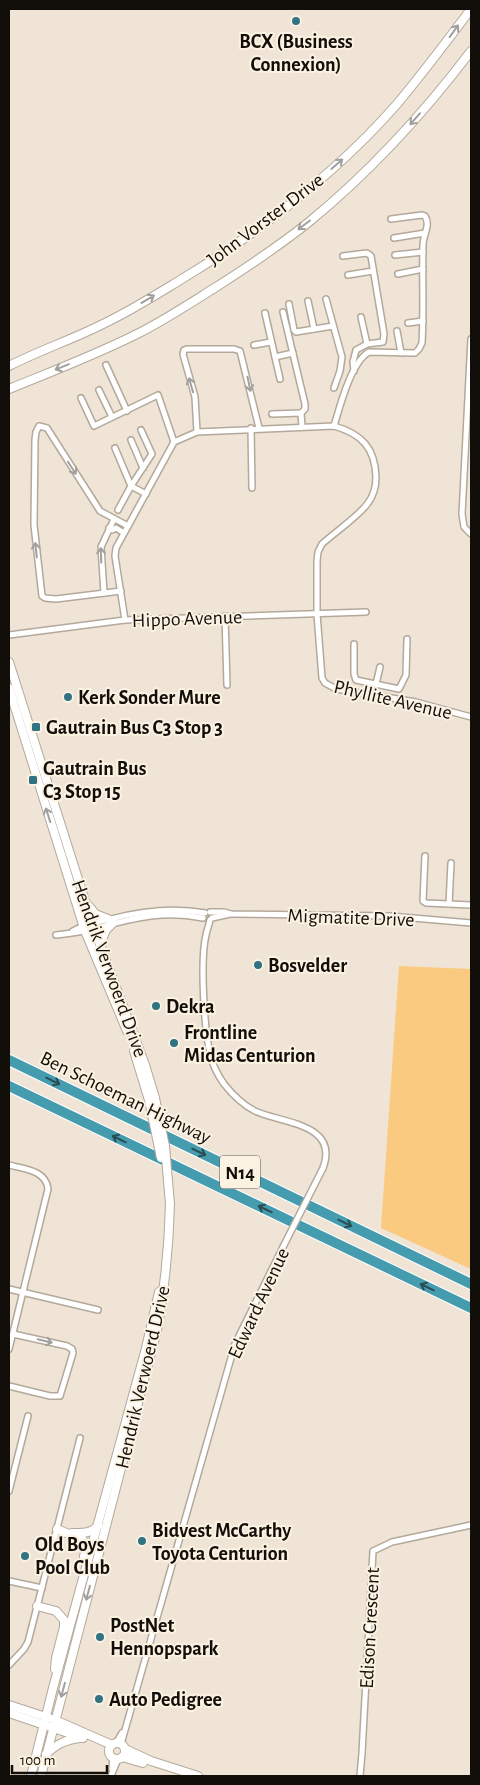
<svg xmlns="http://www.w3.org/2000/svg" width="480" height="1785" font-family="'Alegreya Sans',sans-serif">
<rect width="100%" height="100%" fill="#efe4d5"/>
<path fill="#faca80" d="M399 966 471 969V1269L381 1228Z"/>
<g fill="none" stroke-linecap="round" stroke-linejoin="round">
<g stroke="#b3a99b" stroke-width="8">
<g id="street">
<path d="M394 238 425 233"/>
<path d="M395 255 423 252"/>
<path d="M343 256 367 253 371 256 384 334 383 342 367 344 356 350 353 362 354 371"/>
<path d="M398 274 423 269"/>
<path d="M348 275 373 271"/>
<path d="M326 299 342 357 340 371 334 388"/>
<path d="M308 301 314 329"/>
<path d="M289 304 294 330 296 332 333 326"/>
<path d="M283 312 305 404V409L301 413"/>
<path d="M265 313 275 357 293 353"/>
<path d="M361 317 367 344"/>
<path d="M408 323 423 321"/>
<path d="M397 331 401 353"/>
<path d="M471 339 462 514 464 527 471 534"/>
<path d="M254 345 271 342"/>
<path d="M275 357 280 379"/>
<path d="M106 365 127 411"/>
<path d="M99 390 112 417"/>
<path d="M81 398 94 426 158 395 174 442"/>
<path d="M272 414 301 413 302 427"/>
<path d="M334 426C340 406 351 362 369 352L415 353 419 349 422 343C424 310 422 278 423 245 423 235 431 225 425 216L422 215 391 219"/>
<path d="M251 428 252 488"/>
<path d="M141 430 152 454 131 486 146 494"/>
<path d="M197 432 195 397 183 354 184 350 187 349H234L240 351 259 428"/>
<path d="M131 440 143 468"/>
<path d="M115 448 131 486 118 510"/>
<path d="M109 528 112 530 116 528 124 533"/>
<path d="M121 591 56 599 45 598 42 596 34 525 35 440 36 432 39 426 47 428 100 511 128 526"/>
<path d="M104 593 101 547 114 519"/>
<path d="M225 616 227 685"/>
<path d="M125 620 115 556 116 548 174 442 197 432 334 426C362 434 375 448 376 477 376 487 374 495 368 503 359 516 335 532 322 544L318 552 317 561V614L322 678 325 683 336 689 416 702 471 717"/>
<path d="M9 635 125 620 366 612"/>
<path d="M354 644V674L356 680 399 689 406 675 407 639"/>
<path d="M376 684 380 667"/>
<path d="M425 856 423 901 426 903 471 905"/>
<path d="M449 904 451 863"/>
<path d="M210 912H224L231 914 390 916 471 923"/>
<path d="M212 918 230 914"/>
<path d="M210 920C209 925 207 930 206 935 200 959 204 1028 210 1053 212 1064 217 1074 224 1084 232 1094 243 1105 255 1111 280 1123 340 1123 323 1168"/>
<path d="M73 931C85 924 97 922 111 919 142 911 172 907 205 913"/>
<path d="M56 935C65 934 74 933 83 931 128 921 156 909 203 918"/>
<path d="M9 1165C24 1169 46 1170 48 1189L9 1349"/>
<path d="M9 1289 98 1310"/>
<path d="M9 1386 50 1396H60L73 1353 72 1349 67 1346 13 1334"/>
<path d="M9 1491 28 1416"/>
<path d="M9 1581 42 1588"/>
<path d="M9 1665 24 1649 28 1642 80 1438"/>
<path d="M116 1743 122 1733"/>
<path d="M121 1744 231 1358 234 1346 283 1247"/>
<path d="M112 1769 113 1757"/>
<path d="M111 1776 118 1759"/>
<path d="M360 1776 362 1753 373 1551 392 1542 471 1525"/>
</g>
</g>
<g stroke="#b3a99b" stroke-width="10">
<g id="secondary">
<path d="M9 366C40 350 74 339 105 323 130 311 154 296 177 282 258 233 335 175 397 104 423 73 447 41 471 9"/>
<path d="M9 389C53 371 98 354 141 332 166 319 189 304 213 289 246 268 279 246 309 222 370 172 424 113 471 51"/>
<path d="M9 662 92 923 145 1065 155 1098"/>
<path d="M9 688 85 931 127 1031"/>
<path d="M89 906 95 914 108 919"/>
<path d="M100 944 106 930 113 923"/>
<path d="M134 1051 149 1100"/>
<path d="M57 1529 83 1540 86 1549 84 1556"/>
<path d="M72 1533C83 1533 90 1534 98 1526"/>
<path d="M37 1606 56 1611 64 1620V1627L56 1658 55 1669"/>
<path d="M9 1705 55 1720 112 1745"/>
<path d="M9 1713 83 1738"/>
<circle cx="117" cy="1751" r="8"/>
<path d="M125 1749 151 1761 198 1776"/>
<path d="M46 1754C57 1744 65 1740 80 1738"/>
<path d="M122 1757 143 1763"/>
<path d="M31 1776 53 1688 146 1348 159 1292"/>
<path d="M41 1776 158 1326C165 1285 169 1245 170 1204"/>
</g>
</g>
<g stroke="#fff" stroke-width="12">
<g id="highway">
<path d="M9 1060 471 1284"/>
<path d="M9 1086 471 1308"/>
</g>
</g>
<use href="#street" stroke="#fff" stroke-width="5"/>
<use href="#secondary" stroke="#fff" stroke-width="8"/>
<use href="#highway" stroke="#469caf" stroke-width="10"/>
<g stroke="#b3a99b" stroke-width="8" stroke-linecap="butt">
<path id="street-bridge" d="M283 1247 323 1168"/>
</g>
<g stroke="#b3a99b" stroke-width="10" stroke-linecap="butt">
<g id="secondary-bridge">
<path d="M155 1098 165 1146 170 1204"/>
<path d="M149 1100 161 1158"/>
</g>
</g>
<use href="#street-bridge" stroke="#fff" stroke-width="5"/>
<use href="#secondary-bridge" stroke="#fff" stroke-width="8"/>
</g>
<defs><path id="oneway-shaft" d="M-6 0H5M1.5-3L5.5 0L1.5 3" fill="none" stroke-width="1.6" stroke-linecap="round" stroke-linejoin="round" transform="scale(1.25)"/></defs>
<g stroke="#a09f9d">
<use href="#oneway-shaft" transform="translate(454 31) rotate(-54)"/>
<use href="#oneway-shaft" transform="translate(415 119) rotate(131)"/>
<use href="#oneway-shaft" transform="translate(337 164) rotate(-41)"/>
<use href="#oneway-shaft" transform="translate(304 225) rotate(143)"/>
<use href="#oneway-shaft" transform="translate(148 299) rotate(-31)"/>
<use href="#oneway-shaft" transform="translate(62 367) rotate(158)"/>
<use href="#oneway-shaft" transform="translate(249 384) rotate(78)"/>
<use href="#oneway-shaft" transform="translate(191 385) rotate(-106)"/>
<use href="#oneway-shaft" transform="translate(72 468) rotate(57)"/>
<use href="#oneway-shaft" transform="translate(36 550) rotate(-96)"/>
<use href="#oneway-shaft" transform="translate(101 555) rotate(-92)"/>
<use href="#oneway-shaft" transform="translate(48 815) rotate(-108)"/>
<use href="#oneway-shaft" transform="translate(45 1341) rotate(13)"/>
<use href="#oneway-shaft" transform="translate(88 1593) rotate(105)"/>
<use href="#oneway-shaft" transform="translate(63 1690) rotate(105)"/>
</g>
<g stroke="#294e54">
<use href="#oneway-shaft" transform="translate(53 1081) rotate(26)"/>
<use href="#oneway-shaft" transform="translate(119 1139) rotate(-154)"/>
<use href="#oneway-shaft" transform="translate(199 1152) rotate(26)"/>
<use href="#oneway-shaft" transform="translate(265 1209) rotate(-154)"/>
<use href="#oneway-shaft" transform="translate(345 1223) rotate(26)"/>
<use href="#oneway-shaft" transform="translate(427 1287) rotate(-154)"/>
</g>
<g fill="#307484" stroke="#fcf2e2" stroke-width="2">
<circle cx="296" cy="21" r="5"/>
<circle cx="68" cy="697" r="5"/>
<rect x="31" y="722" width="10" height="10" rx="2.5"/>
<rect x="28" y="775" width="10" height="10" rx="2.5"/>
<circle cx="258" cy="965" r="5"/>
<circle cx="156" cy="1006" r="5"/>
<circle cx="174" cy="1043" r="5"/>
<circle cx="142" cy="1541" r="5"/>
<circle cx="25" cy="1556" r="5"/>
<circle cx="100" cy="1637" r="5"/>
<circle cx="99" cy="1699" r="5"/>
</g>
<g text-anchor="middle" stroke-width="4" stroke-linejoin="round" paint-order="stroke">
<rect fill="#fcf2e2" stroke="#58524a" stroke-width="1" x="220" y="1155.5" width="40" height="33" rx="4"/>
<g font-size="19" font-weight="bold" fill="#120e09">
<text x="240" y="1179">N14</text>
</g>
<g font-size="20" font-weight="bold" fill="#120e09" stroke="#fcf2e2" text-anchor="start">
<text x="296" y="48" text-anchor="middle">BCX (Business<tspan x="296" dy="23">Connexion)</tspan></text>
<text x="78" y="704">Kerk Sonder Mure</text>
<text x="46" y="734">Gautrain Bus C3 Stop 3</text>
<text x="43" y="775">Gautrain Bus<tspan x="43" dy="23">C3 Stop 15</tspan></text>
<text x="268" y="972">Bosvelder</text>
<text x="166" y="1013">Dekra</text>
<text x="184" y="1039">Frontline<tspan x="184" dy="23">Midas Centurion</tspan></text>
<text x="152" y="1537">Bidvest McCarthy<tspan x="152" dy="23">Toyota Centurion</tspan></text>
<text x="35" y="1551">Old Boys<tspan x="35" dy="23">Pool Club</tspan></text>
<text x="110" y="1632">PostNet<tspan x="110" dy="23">Hennopspark</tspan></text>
<text x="109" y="1706">Auto Pedigree</text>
</g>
<g font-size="20" fill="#120e09" stroke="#fcf2e2">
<text transform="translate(265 219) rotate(-37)" y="7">John Vorster Drive</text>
<text transform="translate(187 618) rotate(-2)" y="7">Hippo Avenue</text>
<text transform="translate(393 699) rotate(13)" y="7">Phyllite Avenue</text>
<text transform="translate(351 917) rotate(2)" y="7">Migmatite Drive</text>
<text transform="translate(110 968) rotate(70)" y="7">Hendrik Verwoerd Drive</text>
<text transform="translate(126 1097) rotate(26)" y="7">Ben Schoeman Highway</text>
<text transform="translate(258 1303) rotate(-65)" y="7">Edward Avenue</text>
<text transform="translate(142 1377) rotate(-77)" y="7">Hendrik Verwoerd Drive</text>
<text transform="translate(369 1628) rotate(-87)" y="7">Edison Crescent</text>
</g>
</g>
<rect width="480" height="1785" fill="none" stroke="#120e09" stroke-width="20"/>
<path d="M12 1765v8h95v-8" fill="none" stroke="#120e09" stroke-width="2.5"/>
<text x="20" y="1765" font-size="15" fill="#120e09" stroke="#fcf2e2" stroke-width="4" paint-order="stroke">100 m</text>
</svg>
